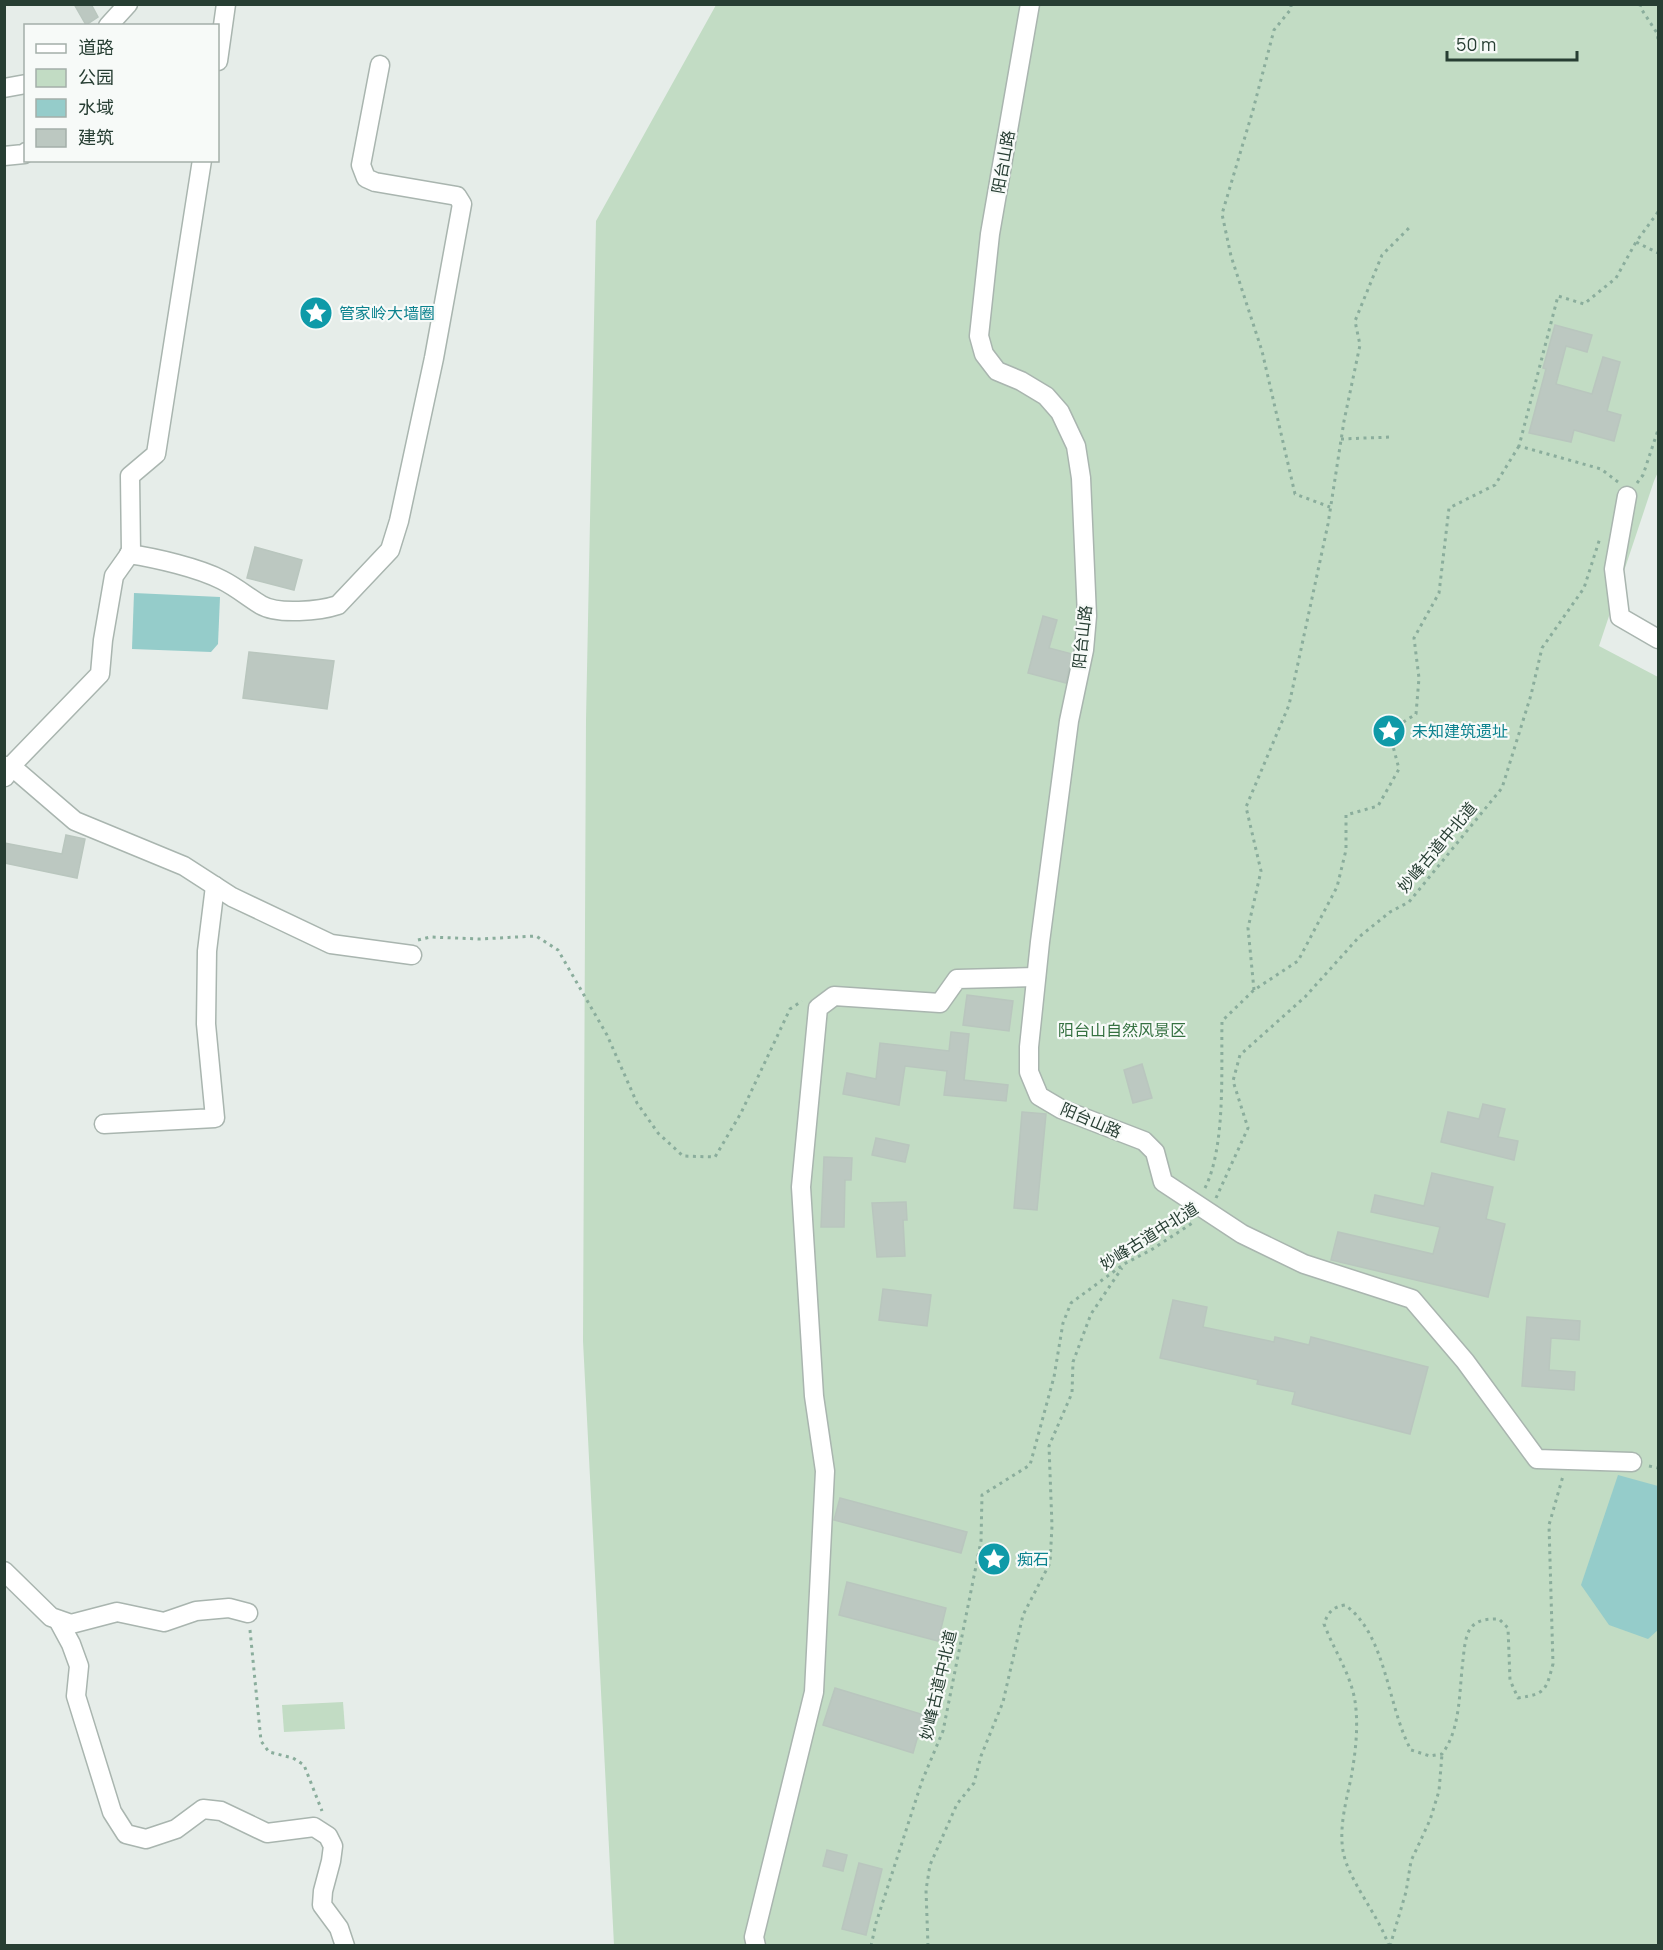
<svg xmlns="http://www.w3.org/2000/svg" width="1663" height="1950" font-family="Manrope,'Noto Sans SC',sans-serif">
<rect width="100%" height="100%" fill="#e6ede9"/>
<g fill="#c2dcc4">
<path d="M716 5H1658V472L1654 481 1599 646 1658 677V1945H614L583 1341 586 720 596 221Z"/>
<path d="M343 1702 345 1729 284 1732 282 1705Z"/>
</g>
<g fill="#95ccca">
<path d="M134 593 220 597 218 644 211 652 132 649Z"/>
<path d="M1618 1475 1658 1486V1630L1648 1639 1609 1625 1581 1585Z"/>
</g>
<g fill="#bcc8c1" stroke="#b9c6be" stroke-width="1.5">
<path d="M74 4H91L98 17 86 25Z"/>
<path d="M1555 325 1592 335 1587 352 1566 346 1556 384 1592 394 1603 357 1620 362 1607 411 1621 415 1614 441 1574 430 1571 442 1529 433 1546 369 1543 368Z"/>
<path d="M255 547 302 560 294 590 247 578Z"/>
<path d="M1043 616 1057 620 1049 648 1072 654 1066 683 1028 673Z"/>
<path d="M249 652 334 661 327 709 243 698Z"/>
<path d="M66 835 85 839 77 878 4 863V843L62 854Z"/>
<path d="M967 995 1013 1001 1009 1031 963 1025Z"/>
<path d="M951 1032 969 1034 964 1080 1008 1085 1006 1101 944 1095 947 1071 905 1066 899 1105 843 1094 847 1073 876 1079 880 1043 949 1051Z"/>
<path d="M1142 1064 1152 1098 1133 1103 1124 1070Z"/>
<path d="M1483 1104 1505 1109 1498 1137 1518 1141 1514 1160 1441 1142 1448 1112 1479 1119Z"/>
<path d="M1022 1112 1046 1114 1037 1210 1014 1208Z"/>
<path d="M876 1138 909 1145 905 1162 872 1155Z"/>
<path d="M824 1157 852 1158 851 1180H845L844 1227H821Z"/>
<path d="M1432 1173 1493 1187 1486 1219 1505 1224 1488 1297 1331 1260 1338 1232 1433 1254 1440 1227 1371 1212 1375 1195 1424 1206Z"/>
<path d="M906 1202 907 1220H903L905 1256 877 1257 872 1203Z"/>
<path d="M883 1289 931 1295 927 1326 879 1320Z"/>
<path d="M1173 1300 1207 1307 1203 1327 1274 1342 1275 1337 1309 1345 1311 1337 1428 1367 1410 1434 1292 1404 1295 1392 1257 1384 1258 1380 1160 1358Z"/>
<path d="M1527 1317 1580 1321 1579 1340 1551 1338 1549 1370 1575 1372 1574 1390 1522 1386Z"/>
<path d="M840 1498 967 1532 961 1553 834 1520Z"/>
<path d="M847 1582 946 1608 938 1641 839 1615Z"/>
<path d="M835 1688 924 1715 913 1753 823 1725Z"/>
<path d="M827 1850 847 1855 843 1871 823 1866Z"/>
<path d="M859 1863 882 1869 866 1935 842 1929Z"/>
</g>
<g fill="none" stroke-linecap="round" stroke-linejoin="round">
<g stroke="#a9b5af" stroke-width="21">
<g id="minor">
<path d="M1030 4 990 234 979 336 984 354 997 371 1021 381 1046 396 1060 412 1076 446 1081 478 1087 616 1084 650 1069 721 1040 942 1029 1047V1072L1039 1096 1061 1109 1144 1141 1155 1152 1163 1182 1242 1234 1304 1264 1412 1299 1465 1361 1537 1459 1632 1462"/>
<path d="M108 26 128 4"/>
<path d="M218 61 226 4"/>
<path d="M4 88 26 84"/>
<path d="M4 156 24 154 26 152"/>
<path d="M1627 496 1614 569 1620 617 1658 639"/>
<path d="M129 554C156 558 199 568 222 580 236 587 248 597 261 605 278 615 320 611 338 605L390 550 399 521 434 358 462 204 457 196 375 182 366 178 361 165 380 65"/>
<path d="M4 766H11L100 674 103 640 114 576 131 552 130 476 156 454 202 160"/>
<path d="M5 777 11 766 75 821 184 866 232 897 331 944 412 955"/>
<path d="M104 1124 215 1118 206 1024 207 951 215 886"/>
<path d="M4 1571 51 1617 71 1624 117 1612 164 1622 196 1611 229 1608 248 1613"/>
<path d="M58 1620 71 1644 79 1666 76 1696 112 1812 126 1834 146 1839 176 1829 203 1809 221 1811 267 1833 314 1827 328 1836 333 1846 331 1861 323 1891 322 1905 339 1928 345 1946"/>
<path d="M756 1946 754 1937 814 1692 825 1471 814 1396 801 1187 818 1008 834 996 940 1003 957 979 1036 977"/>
</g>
</g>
<g stroke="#8aad9c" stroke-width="3" stroke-dasharray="3 4.5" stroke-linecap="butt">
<path d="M1291 4V9L1274 30 1253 110 1222 214 1231 256 1262 351 1295 494 1330 507"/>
<path d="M1641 4 1640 7 1657 33 1658 39"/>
<path d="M1658 212 1636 242 1658 253"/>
<path d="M1341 439 1392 437"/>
<path d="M1618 482 1601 469 1519 446 1558 296 1584 304 1616 278 1636 242"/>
<path d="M1637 483 1643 475 1658 430"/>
<path d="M418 940 430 937 480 939 536 936 558 950 607 1035 637 1103 658 1133 683 1156 715 1157 741 1113 790 1009 802 1001"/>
<path d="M1254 990 1248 928 1261 871 1246 807 1289 705 1328 524 1344 421 1360 345 1355 321 1382 255 1411 226"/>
<path d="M1205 1188C1226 1146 1221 1069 1222 1021L1254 990 1298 961 1337 887 1346 850V815L1378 806 1399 769 1389 731 1416 714 1419 678 1414 638 1439 593 1449 508 1495 485 1519 446"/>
<path d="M1216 1198 1248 1128 1233 1081 1240 1055 1305 997 1359 937 1390 912 1409 902 1502 788 1531 695 1542 648 1584 588 1600 538"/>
<path d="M1649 1466 1658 1468"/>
<path d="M250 1630 261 1741 269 1752 293 1758 304 1765 322 1811"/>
<path d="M871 1946 876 1923 922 1781 943 1731 981 1541 982 1495 1030 1465 1054 1377 1063 1323 1071 1303 1124 1264 1151 1250 1194 1222"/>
<path d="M928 1946 926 1890 930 1865 957 1804 974 1783 981 1756 1003 1702 1023 1615 1050 1563 1052 1526 1049 1446 1072 1393 1073 1362 1091 1314 1122 1268"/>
<path d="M1389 1946C1378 1914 1348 1880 1343 1851 1339 1827 1346 1802 1351 1778 1355 1756 1358 1732 1356 1710 1354 1678 1335 1653 1324 1624 1328 1612 1333 1607 1345 1605 1387 1635 1387 1706 1411 1750L1430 1756 1442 1754C1461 1729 1459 1691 1463 1660 1464 1651 1465 1637 1470 1629 1477 1619 1488 1619 1499 1619L1508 1628 1510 1680 1518 1698C1546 1694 1546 1690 1553 1664L1549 1525 1563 1476"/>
<path d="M1390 1946 1406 1892 1411 1861 1430 1820 1439 1791 1442 1754"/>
</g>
<use href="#minor" stroke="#fff" stroke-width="18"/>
</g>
<defs>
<g id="sight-disc" transform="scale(1.725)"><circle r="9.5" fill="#0f9aa8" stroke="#f7faf8"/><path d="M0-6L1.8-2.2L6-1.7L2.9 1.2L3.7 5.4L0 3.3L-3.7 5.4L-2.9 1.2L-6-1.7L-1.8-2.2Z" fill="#fff"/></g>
</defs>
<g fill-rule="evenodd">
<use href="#sight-disc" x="316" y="313"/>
<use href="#sight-disc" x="1389" y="731"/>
<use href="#sight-disc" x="994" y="1559"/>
</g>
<g text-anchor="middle" stroke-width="4.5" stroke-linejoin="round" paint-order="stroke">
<g font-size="16" fill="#273e33" stroke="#f7faf8">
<text transform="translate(1003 162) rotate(-80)" y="6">阳台山路</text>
<text transform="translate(1082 637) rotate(-84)" y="6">阳台山路</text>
<text transform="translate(1437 847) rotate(-50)" y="6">妙峰古道中北道</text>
<text transform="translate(1091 1120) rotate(23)" y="6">阳台山路</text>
<text transform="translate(1149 1236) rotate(-32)" y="6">妙峰古道中北道</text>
<text transform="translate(938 1685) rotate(-77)" y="6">妙峰古道中北道</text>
</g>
<g font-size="16" fill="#0d838f" stroke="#f7faf8" text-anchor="start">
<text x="339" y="319">管家岭大墙圈</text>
<text x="1412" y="737">未知建筑遗址</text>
<text x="1017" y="1565">痴石</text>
</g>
<g font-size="16" fill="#357141" stroke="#f7faf8">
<text x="1122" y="1036">阳台山自然风景区</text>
</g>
</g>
<rect width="1663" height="1950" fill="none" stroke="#273e33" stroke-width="12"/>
<rect x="24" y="24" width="195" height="138" fill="#f7faf8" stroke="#a4afa9" stroke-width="1.5"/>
<rect x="36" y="44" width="30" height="9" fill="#ffffff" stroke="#a4afa9" stroke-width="1.5"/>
<text x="78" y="54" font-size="18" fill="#273e33">道路</text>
<rect x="36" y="69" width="30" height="18" fill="#c2dcc4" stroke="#a4afa9" stroke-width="1.5"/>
<text x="78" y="84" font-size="18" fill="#273e33">公园</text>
<rect x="36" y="99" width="30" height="18" fill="#95ccca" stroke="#a4afa9" stroke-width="1.5"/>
<text x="78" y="114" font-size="18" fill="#273e33">水域</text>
<rect x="36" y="129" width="30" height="18" fill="#bcc8c1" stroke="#a4afa9" stroke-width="1.5"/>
<text x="78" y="144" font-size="18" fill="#273e33">建筑</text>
<path d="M1447 51v9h130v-9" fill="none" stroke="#273e33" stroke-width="3"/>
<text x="1456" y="51" font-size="18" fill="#273e33" stroke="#f7faf8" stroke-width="4.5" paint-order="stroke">50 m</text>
</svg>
